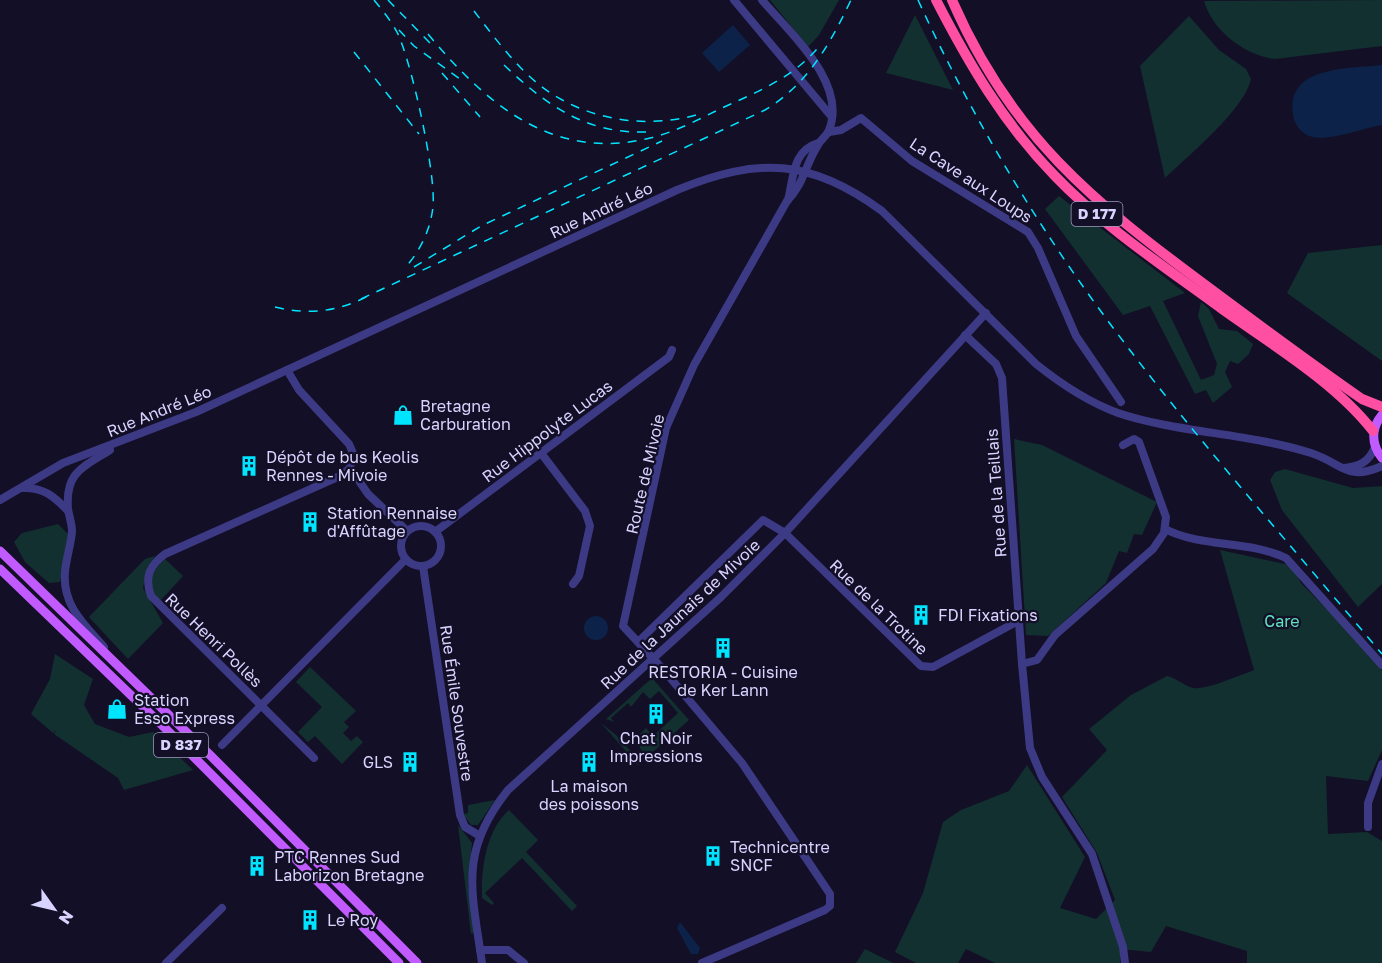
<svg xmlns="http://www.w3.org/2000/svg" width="1382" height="963" font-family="'Golos Text',sans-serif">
<rect width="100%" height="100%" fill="#130f26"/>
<g fill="#12302f">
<path d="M770 0H839L819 35 808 47Z"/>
<path d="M1382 0V46L1275 59C1245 56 1212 30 1204 1Z"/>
<path d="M915 15 953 90 886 73Z"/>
<path d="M1189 16 1219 50 1246 69 1251 79C1244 110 1189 155 1165 178L1140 66Z"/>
<path d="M1059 196 1185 293 1163 301 1201 380 1214 375 1217 364 1198 316 1201 302 1209 309 1219 329 1237 331 1253 344 1249 354 1238 364 1230 361 1225 372 1232 387 1213 403 1206 390 1195 394 1150 306 1123 315 1045 209Z"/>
<path d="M1382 245V361L1287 293 1308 253Z"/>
<path d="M1014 439 1042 445 1157 502 1142 535 1134 534 1127 553 1119 551 1106 583 1048 636 1026 635Z"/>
<path d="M1285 469 1353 488 1382 486V584L1358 607 1282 510 1270 480 1275 472Z"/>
<path d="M58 524 68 534 60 582 49 583 25 562 14 542 22 533Z"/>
<path d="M1220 550 1285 564 1293 569 1301 583 1357 640 1382 671V750L1368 781 1326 776 1328 834 1367 832 1382 841V963H1247V951L1166 926 1151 952 1120 949V963H995L966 949 958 963H916L895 952 923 893 943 822 961 810 1009 791 1027 765 1085 857 1060 908 1096 919 1115 900 1097 853 1062 797 1107 750 1089 729 1131 695 1167 676C1177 678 1184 686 1193 688 1207 690 1240 675 1254 670Z"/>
<path d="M155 556 147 568 143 588 163 623 128 659 89 617 145 559Z"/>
<path d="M165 559 183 576 160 601 152 593C149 579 154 568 165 559Z"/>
<path d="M55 654 93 679 84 705 95 724 129 737 153 732 193 770 124 790 118 778 54 734 56 730 53 733 31 714 50 679Z"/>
<path d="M310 667 356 711 344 722 349 727 343 733 351 741 357 736 363 742 342 764 315 736 308 742 298 732 322 707 296 682Z"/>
<path d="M652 678 689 720 638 765 601 723 616 735 637 758 643 753 635 739 646 728 653 736 678 713 659 691 650 699 643 692 631 707 628 703 611 718 614 722 606 719Z"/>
<path d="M495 800 478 825H471L463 814 468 813V805Z"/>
<path d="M509 810 538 840 526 852 577 906 572 911 522 858 485 893 494 903 492 905 482 898C481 869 486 830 509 810Z"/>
<path d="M458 825 472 843 468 885 474 933 471 934Z"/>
<path d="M865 949 893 963H856Z"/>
</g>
<g fill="#0c2248">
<path d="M733 25 750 45 719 72 702 53Z"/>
<path d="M1382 65V125C1364 128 1330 141 1313 137 1302 135 1294 125 1293 114 1286 65 1350 69 1382 65Z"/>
<circle cx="596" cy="628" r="12"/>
<path d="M680 922 700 948 698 954H691L677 928Z"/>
</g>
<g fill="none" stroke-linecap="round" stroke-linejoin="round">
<g stroke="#3d3a85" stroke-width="8">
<path d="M734 0 831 116"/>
<path d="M829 132 841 130 861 118 912 161 1028 232 1038 248 1076 336 1121 402"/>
<path d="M788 200C794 177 792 151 818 143"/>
<path d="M965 335 996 364 1002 378 1022 664"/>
<path d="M287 370 299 390 349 444 353 453 350 468 368 494 407 531"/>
<path d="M1123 445 1134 439 1139 442 1166 517 1164 533 1153 549 1055 635 1037 660 1022 664 1030 748 1042 777 1092 854 1123 947 1125 963"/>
<path d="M541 453 585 511 590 526 579 576 573 584"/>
<path d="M1344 468C1359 467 1369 462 1375 447"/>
<path d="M22 488C43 487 54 496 68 511"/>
<path d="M0 500 63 463 196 412 677 190C758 157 810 158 882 211L1036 364C1061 384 1088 402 1118 413 1178 433 1248 433 1311 453 1342 463 1347 482 1382 466"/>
<circle cx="421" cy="546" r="20"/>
<path d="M1165 529C1202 548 1248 540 1286 558L1382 665"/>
<path d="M435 532 669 357 672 350"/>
<path d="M423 566 460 815 465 827 480 836"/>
<path d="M638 642 763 520 785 533 921 666 933 667 1018 621"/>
<path d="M104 647C84 624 62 605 65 572 66 559 71 545 72 531 72 524 69 516 68 509 65 472 83 467 110 450"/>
<path d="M222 745 406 559"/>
<path d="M314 758 151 596C144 577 150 565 165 554L340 476 350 468"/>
<path d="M1368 827V803L1382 764"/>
<path d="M480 950H508L524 963"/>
<path d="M166 963 222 908"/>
<path d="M482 963C472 891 458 852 508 790L721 597 785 533 986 313"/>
<path d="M702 963 825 910 830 906V894L742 763 661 667 623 626 666 428 694 365 787 201C805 182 805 165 818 145 821 139 827 136 829 130 848 83 789 32 762 0"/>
</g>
<g stroke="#c25bff" stroke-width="9">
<path d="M1382 415C1371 428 1371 444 1382 458"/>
<path d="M0 551 211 756 417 963"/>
<path d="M0 569 165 728 399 963"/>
</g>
<g stroke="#ff4fa3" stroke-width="10">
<path d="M936 0C969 64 1004 124 1055 176 1104 227 1165 267 1222 309 1271 344 1336 383 1373 431"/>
<path d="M952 0C1011 136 1092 201 1208 287 1259 325 1310 363 1362 399L1382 407"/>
</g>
<g stroke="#00e5ff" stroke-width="1.5" stroke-dasharray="9 8" stroke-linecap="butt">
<path d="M374 0C383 11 392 22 398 34 412 65 436 173 433 206 431 229 420 251 405 268"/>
<path d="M388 0 432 45"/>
<path d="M918 0C967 107 1028 211 1097 306 1185 427 1286 539 1382 654"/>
<path d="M474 11C491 33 508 56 528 75 572 117 638 131 696 115"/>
<path d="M399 30 414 46 460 79"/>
<path d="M428 34C486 104 553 162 650 138 676 132 699 119 722 108 759 91 795 77 821 44"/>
<path d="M354 52 419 134"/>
<path d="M504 65C546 105 586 134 646 132"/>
<path d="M442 73 480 117"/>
<path d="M414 267 481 226 662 141"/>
<path d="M361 299 765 110C808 84 830 44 851 0"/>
<path d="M275 307C308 315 338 312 368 296"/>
</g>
</g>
<defs>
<g id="shop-bare" transform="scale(1.62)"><path d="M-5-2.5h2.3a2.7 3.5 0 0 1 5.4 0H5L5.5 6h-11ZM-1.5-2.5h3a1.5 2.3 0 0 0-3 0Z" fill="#00e5ff" stroke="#130f26" stroke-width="2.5" paint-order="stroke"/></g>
<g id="building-bare" transform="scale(1.62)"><path d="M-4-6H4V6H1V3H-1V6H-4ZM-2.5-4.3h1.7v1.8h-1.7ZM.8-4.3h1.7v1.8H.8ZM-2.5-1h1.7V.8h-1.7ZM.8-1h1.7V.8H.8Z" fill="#00e5ff" stroke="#130f26" stroke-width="2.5" paint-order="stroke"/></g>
</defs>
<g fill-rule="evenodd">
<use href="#shop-bare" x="403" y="415"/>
<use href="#building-bare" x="249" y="466"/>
<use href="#building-bare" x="310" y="522"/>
<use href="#building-bare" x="921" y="615"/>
<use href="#building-bare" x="723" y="648"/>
<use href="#shop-bare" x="117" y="709"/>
<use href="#building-bare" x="656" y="714"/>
<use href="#building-bare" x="410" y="762"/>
<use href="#building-bare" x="589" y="762"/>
<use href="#building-bare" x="713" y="856"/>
<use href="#building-bare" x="257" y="866"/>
<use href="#building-bare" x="310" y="920"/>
</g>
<g text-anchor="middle" stroke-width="4.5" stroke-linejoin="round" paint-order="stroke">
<g fill="#130f26" stroke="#9e99be" stroke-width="1.5">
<rect x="1071.5" y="202" width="51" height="24" rx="4.5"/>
<rect x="154" y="733" width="54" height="24" rx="4.5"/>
</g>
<g font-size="15" font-weight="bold" fill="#d9d4ff">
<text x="1097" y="219">D 177</text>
<text x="181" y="750">D 837</text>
</g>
<g font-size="16" fill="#d9d4ff" stroke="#130f26">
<text transform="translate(971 180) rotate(33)" y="6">La Cave aux Loups</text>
<text transform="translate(601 210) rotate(-25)" y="6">Rue André Léo</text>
<text transform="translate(159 411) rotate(-22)" y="6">Rue André Léo</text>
<text transform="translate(547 431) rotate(-37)" y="6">Rue Hippolyte Lucas</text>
<text transform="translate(645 474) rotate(-77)" y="6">Route de Mivoie</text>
<text transform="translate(996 493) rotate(-94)" y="6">Rue de la Teillais</text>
<text transform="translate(879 607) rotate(44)" y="6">Rue de la Trotine</text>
<text transform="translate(680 614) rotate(-43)" y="6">Rue de la Jaunais de Mivoie</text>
<text transform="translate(214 640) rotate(44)" y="6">Rue Henri Pollès</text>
<text transform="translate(457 703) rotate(82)" y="6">Rue Émile Souvestre</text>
</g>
<g font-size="16" fill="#d9d4ff" stroke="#130f26" text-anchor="start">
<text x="420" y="412">Bretagne<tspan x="420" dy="18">Carburation</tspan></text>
<text x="266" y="463">Dépôt de bus Keolis<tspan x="266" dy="18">Rennes - Mivoie</tspan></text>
<text x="327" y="519">Station Rennaise<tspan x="327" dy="18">d'Affûtage</tspan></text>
<text x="938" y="621">FDI Fixations</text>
<text x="723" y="678" text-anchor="middle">RESTORIA - Cuisine<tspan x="723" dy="18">de Ker Lann</tspan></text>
<text x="134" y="706">Station<tspan x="134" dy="18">Esso Express</tspan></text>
<text x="656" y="744" text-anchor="middle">Chat Noir<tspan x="656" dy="18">Impressions</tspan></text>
<text x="393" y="768" text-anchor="end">GLS</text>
<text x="589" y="792" text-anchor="middle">La maison<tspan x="589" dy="18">des poissons</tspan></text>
<text x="730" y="853">Technicentre<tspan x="730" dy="18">SNCF</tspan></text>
<text x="274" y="863">PTC Rennes Sud<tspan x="274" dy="18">Laborizon Bretagne</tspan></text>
<text x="327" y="926">Le Roy</text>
</g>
<g font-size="16" fill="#5fe0c0" stroke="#130f26">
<text x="1282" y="627">Care</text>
</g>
</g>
<g transform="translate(54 909) rotate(124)" stroke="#130f26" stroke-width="4.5" paint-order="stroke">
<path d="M0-4.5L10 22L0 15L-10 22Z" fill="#d9d4ff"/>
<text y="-9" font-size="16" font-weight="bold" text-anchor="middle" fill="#d9d4ff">N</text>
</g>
</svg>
